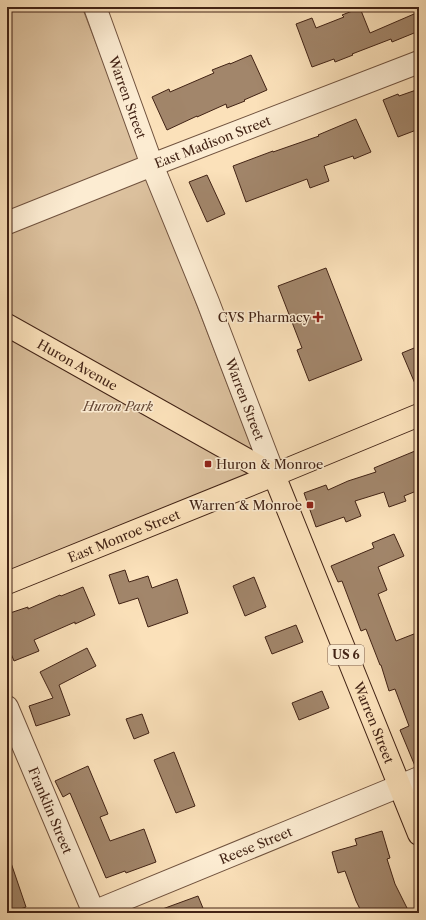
<svg xmlns="http://www.w3.org/2000/svg" width="426" height="920" font-family="'Libre Caslon Text',serif">
<rect width="100%" height="100%" fill="#fbe1ba"/>
<filter id="stains"><feTurbulence type="fractalNoise" baseFrequency=".005" numOctaves="4"/><feColorMatrix values="0 0 0 0 .2 0 0 0 0 .09 0 0 0 0 .02 0 0 0 .5 -.17"/></filter>
<radialGradient id="worn" r=".72"><stop offset=".6" stop-color="#630" stop-opacity="0"/><stop offset="1" stop-color="#630" stop-opacity=".3"/></radialGradient>
<path fill="#dcc19e" stroke="#8f725a" d="M7 7H82L260 469 7 577Z"/>
<g fill="#a2866b" stroke="#422315">
<path d="M360 8 370 33 414 14 419 26V31L392 42 391 39 352 54 353 55 335 62 334 59 312 67 296 24 312 18 316 28 344 17 342 15Z"/>
<path d="M251 55 267 90 244 100 245 101 227 108 226 104 197 117V116L167 130 152 97 169 89 170 92 214 73 212 70 230 63V64Z"/>
<path d="M419 89V129L398 137 383 100 398 94 399 96Z"/>
<path d="M356 119 371 152 354 159 353 156 324 166 329 181 310 188 307 179 246 202 233 166 273 151V152L319 136 318 135Z"/>
<path d="M207 175 225 214 207 222 189 182Z"/>
<path d="M326 268 362 360 309 381 297 350 302 348 278 286Z"/>
<path d="M419 346V393L402 353Z"/>
<path d="M415 451 419 461V490L404 496 406 501 389 507 384 492 355 501 361 516 346 522 344 517 316 527 304 493 326 485 328 490 348 481 376 472 374 468Z"/>
<path d="M394 534 404 556 378 567 387 590 378 594 396 641 419 632V766H415L400 730 409 726 395 689 389 691 381 665H380L366 629 361 631 342 581 338 582 331 566 374 548 372 543Z"/>
<path d="M125 570 129 582 148 576 152 588 177 579 188 613 148 627 138 598 119 604 109 575Z"/>
<path d="M254 577 266 607 245 616 233 586Z"/>
<path d="M83 587 95 615 75 624V622L34 640 39 651 14 661 7 644V614L28 607V609L60 595 61 596Z"/>
<path d="M296 625 303 642 272 654 265 637Z"/>
<path d="M87 648 96 666 59 685 70 715 36 726 29 706 53 698 40 672Z"/>
<path d="M322 691 329 708 299 720 292 703Z"/>
<path d="M142 714 149 733 134 739 126 719Z"/>
<path d="M174 752 195 806 176 813 154 760Z"/>
<path d="M88 766 108 814 100 817 110 841 144 829 156 862 126 873 125 871 106 878 70 793 63 797 55 781Z"/>
<path d="M382 831 390 858 387 859 395 884 407 908 397 913H362L356 901 345 871 338 873 332 852 357 845 355 839Z"/>
<path d="M7 857H9L26 907 9 913H7Z"/>
<path d="M198 896 205 913H157V911Z"/>
</g>
<g fill="none" stroke-linecap="round" stroke-linejoin="round">
<g stroke="#70523e" stroke-width="24">
<g id="minor">
<path id="s1" d="M95 7 152 165 208 302 274 475"/>
<path id="s2" d="M7 223 152 165 419 62"/>
<path id="s3" d="M7 707 94 913"/>
<path id="s4" d="M91 913 419 778"/>
</g>
</g>
<g stroke="#422315" stroke-width="24">
<g id="major">
<path id="s5" d="M7 325 274 475"/>
<path id="s6" d="M274 475 419 834"/>
<path id="s7" d="M7 583 274 475 419 415"/>
</g>
</g>
<use href="#minor" stroke="#fcecd2" stroke-width="22"/>
<use href="#major" stroke="#fbe1ba" stroke-width="22"/>
</g>
<g fill="#8f2418" stroke="#fcecd2" stroke-width="1.5">
<path d="M316 311h4v4h4v4h-4v4h-4v-4h-4v-4h4z"/>
<rect x="204" y="460" width="8" height="8" rx="2"/>
<rect x="306" y="501" width="8" height="8" rx="2"/>
</g>
<g text-anchor="middle" stroke-width="3" stroke-linejoin="round" paint-order="stroke">
<rect fill="#fcecd2" stroke="#7a5f4e" stroke-width="1" x="328" y="645" width="36" height="20" rx="3"/>
<g font-size="12" font-weight="bold" fill="#422315">
<text x="346" y="659">US 6</text>
</g>
<g font-size="13" fill="#422315" stroke="#fcecd2">
<text dy="5" stroke="none"><textPath href="#s1" startOffset="96">Warren Street</textPath></text>
<text dy="5" stroke="none"><textPath href="#s2" startOffset="221">East Madison Street</textPath></text>
<text dy="5" stroke="none"><textPath href="#s5" startOffset="81">Huron Avenue</textPath></text>
<text dy="5" stroke="none"><textPath href="#s1" startOffset="420">Warren Street</textPath></text>
<text dy="5" stroke="none"><textPath href="#s7" startOffset="126">East Monroe Street</textPath></text>
<text dy="5" stroke="none"><textPath href="#s6" startOffset="267">Warren Street</textPath></text>
<text dy="5" stroke="none"><textPath href="#s3" startOffset="112">Franklin Street</textPath></text>
<text dy="5" stroke="none"><textPath href="#s4" startOffset="178">Reese Street</textPath></text>
</g>
<g font-size="13" fill="#422315" stroke="#fcecd2" text-anchor="end">
<text x="310" y="322">CVS Pharmacy</text>
<text x="216" y="469" text-anchor="start">Huron &amp; Monroe</text>
<text x="302" y="510">Warren &amp; Monroe</text>
</g>
<g font-size="13" font-style="italic" fill="#684a37" stroke="#fcecd2">
<text x="118" y="411">Huron Park</text>
</g>
</g>
<rect width="426" height="920" fill="none" stroke="#fbe1ba" stroke-width="24"/>
<rect x="8" y="8" width="410" height="904" fill="none" stroke="#422315" stroke-width="2"/>
<rect x="12" y="12" width="402" height="896" fill="none" stroke="#422315"/>
<rect width="100%" height="100%" filter="url(#stains)"/>
<rect width="100%" height="100%" fill="url(#worn)"/>
</svg>
